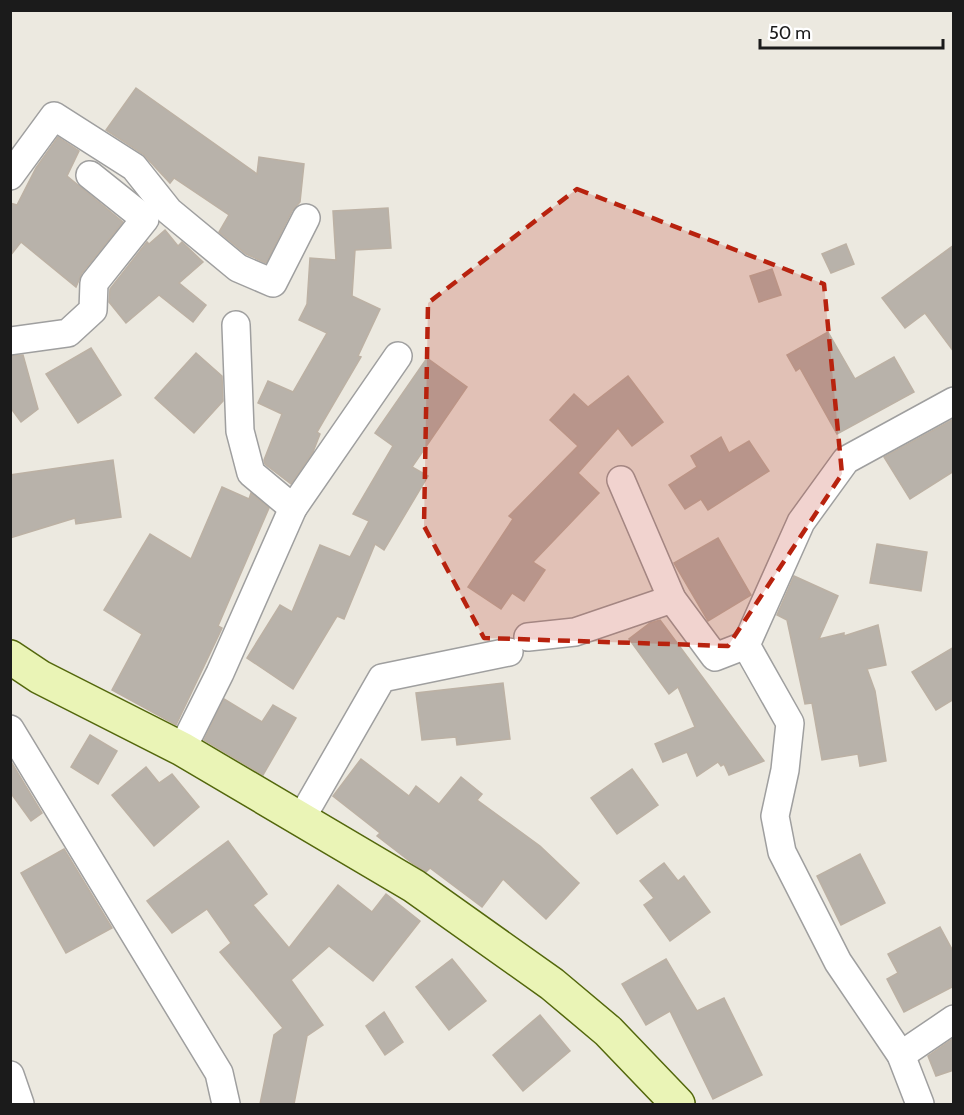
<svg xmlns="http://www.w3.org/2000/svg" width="964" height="1115" font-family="Cabin,sans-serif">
<rect width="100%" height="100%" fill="#ece9e0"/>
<g fill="#b8b2aa" stroke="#bcb1a4" stroke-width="1.5">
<path d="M136 88 257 174 259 157 304 164 300 202 292 211 266 263 246 254 219 232 229 215 174 178 170 183 143 154 106 130Z"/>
<path d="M58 137 79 151 67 176 123 222 82 273 76 287 21 242 10 256V203L17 205 36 168Z"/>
<path d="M388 208 391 248 355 250 352 296 380 309 358 356 361 357 317 432 320 434 313 452 291 484 265 464 264 460 282 414 258 403 268 381 293 392 327 333 299 320 307 304 310 258 336 260 333 211Z"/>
<path d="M165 230 178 246 182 242 203 262 179 283 206 305 193 322 159 295 126 323 109 302 110 289 147 242 149 244Z"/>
<path d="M846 244 854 264 831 273 822 254Z"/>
<path d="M954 245V352L925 313 905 328 882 298Z"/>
<path d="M772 269 781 295 759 302 750 276Z"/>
<path d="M828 332 855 379 894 357 914 392 837 434 800 368 796 371 787 355Z"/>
<path d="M91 348 121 395 78 423 46 374Z"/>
<path d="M196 353 222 376 223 401 194 433 155 398Z"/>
<path d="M23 355 38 409 21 422 10 407V356Z"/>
<path d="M427 358 467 387 412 467 428 476 384 550 375 544 344 619 337 616 293 689 247 658 280 605 292 612 320 545 350 557 369 521 353 514 393 446 375 433Z"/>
<path d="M628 376 663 422 632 446 618 428 578 473 599 493 533 562 545 570 524 601 512 593 501 609 468 587 513 519 509 516 578 446 550 420 574 394 588 407Z"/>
<path d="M954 419V471L910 499 884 457Z"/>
<path d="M721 437 729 453 749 441 769 471 708 510 701 499 685 509 669 485 697 467 691 456Z"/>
<path d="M113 460 121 517 76 524 75 518 10 538V475Z"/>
<path d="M222 487 249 499 251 493 269 508 218 626 222 628 176 725 112 690 142 634 104 610 150 534 191 559Z"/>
<path d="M718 538 751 595 708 621 674 563Z"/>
<path d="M877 544 927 552 921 591 870 583Z"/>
<path d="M794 576 838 596 819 639 844 633V636L878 625 886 665 867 669 875 691 886 761 860 766 858 754 822 760 812 703 805 704 787 620 777 615Z"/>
<path d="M660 620 712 690 764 761 729 775 724 764 721 766 718 762 697 776 687 752 663 762 655 744 695 727 678 687 669 694 629 639 650 623Z"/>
<path d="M954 647V699L936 710 912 672Z"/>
<path d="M503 683 510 739 457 745 456 737 422 740 416 693Z"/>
<path d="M224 699 262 722 273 705 296 718 263 775 204 740Z"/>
<path d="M90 735 117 751 98 784 71 767Z"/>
<path d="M361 759 409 796 416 786 439 804 461 777 482 794 477 800 540 846 579 883 546 919 503 879 482 907 430 868 426 872 412 863 377 836 380 833 333 796Z"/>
<path d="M10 760 42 813 31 821 10 792Z"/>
<path d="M146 767 159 783 172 774 199 807 154 846 112 795Z"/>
<path d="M632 769 658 805 617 834 591 798Z"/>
<path d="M228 841 267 894 253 905 289 948 338 885 372 912 386 894 420 921 373 981 329 946 291 980 323 1025 307 1036 294 1104H260L274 1035 283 1028 220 952 231 943 207 909 172 933 147 901Z"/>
<path d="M64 849 112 928 66 953 21 873Z"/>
<path d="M860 854 885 903 841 925 817 876Z"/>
<path d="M664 863 678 881 684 876 710 912 670 941 644 905 654 898 640 881Z"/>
<path d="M940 927 954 953V986L904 1012 887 979 898 973 888 954Z"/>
<path d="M452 959 486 1001 449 1030 416 987Z"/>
<path d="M666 959 697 1011 724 998 762 1075 713 1099 670 1011 646 1025 622 984Z"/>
<path d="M384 1012 403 1042 385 1055 366 1026Z"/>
<path d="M540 1015 570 1051 523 1091 493 1055Z"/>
<path d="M954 1038V1070L936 1076 928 1056Z"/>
</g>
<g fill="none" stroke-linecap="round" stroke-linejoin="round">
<g stroke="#9f9f9f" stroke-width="30">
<g id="minor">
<path d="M10 176 54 116 134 167 169 211 238 268 273 283 306 218"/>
<path d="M236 325 240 431 251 473 293 508"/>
<path d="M10 341 68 333 93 310 94 283 145 219 90 175"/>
<path d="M621 480 672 599 715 657 746 645"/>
<path d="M528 637 575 632 672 599"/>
<path d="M10 729 219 1073 226 1104"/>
<path d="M182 749 220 673 293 508 398 356"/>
<path d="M301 819 382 678 509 652"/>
<path d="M901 1055 954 1019"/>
<path d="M10 1075 20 1104"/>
<path d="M920 1104 901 1055 838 962 782 852 775 816 785 770 790 723 746 645 801 522 846 460 954 401"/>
</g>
</g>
<g stroke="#53670c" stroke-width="36">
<path id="secondary" d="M10 657 40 677 182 749 414 886 552 984 608 1031 678 1104"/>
</g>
<use href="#minor" stroke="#fff" stroke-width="27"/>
<use href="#secondary" stroke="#eaf4b6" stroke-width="33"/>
</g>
<path fill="#b8220e" fill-opacity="0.2" stroke="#b8220e" stroke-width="4.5" stroke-dasharray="12 8" stroke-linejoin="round" d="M577 189 824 284 842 474 728 646 484 638 424 526 428 303Z"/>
<rect width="964" height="1115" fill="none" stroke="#1b1b1b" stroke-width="24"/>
<path d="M760 39v9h183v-9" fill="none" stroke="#1b1b1b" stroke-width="3"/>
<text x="769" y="39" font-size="18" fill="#1b1b1b" stroke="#ffffff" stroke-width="4.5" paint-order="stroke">50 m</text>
</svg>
